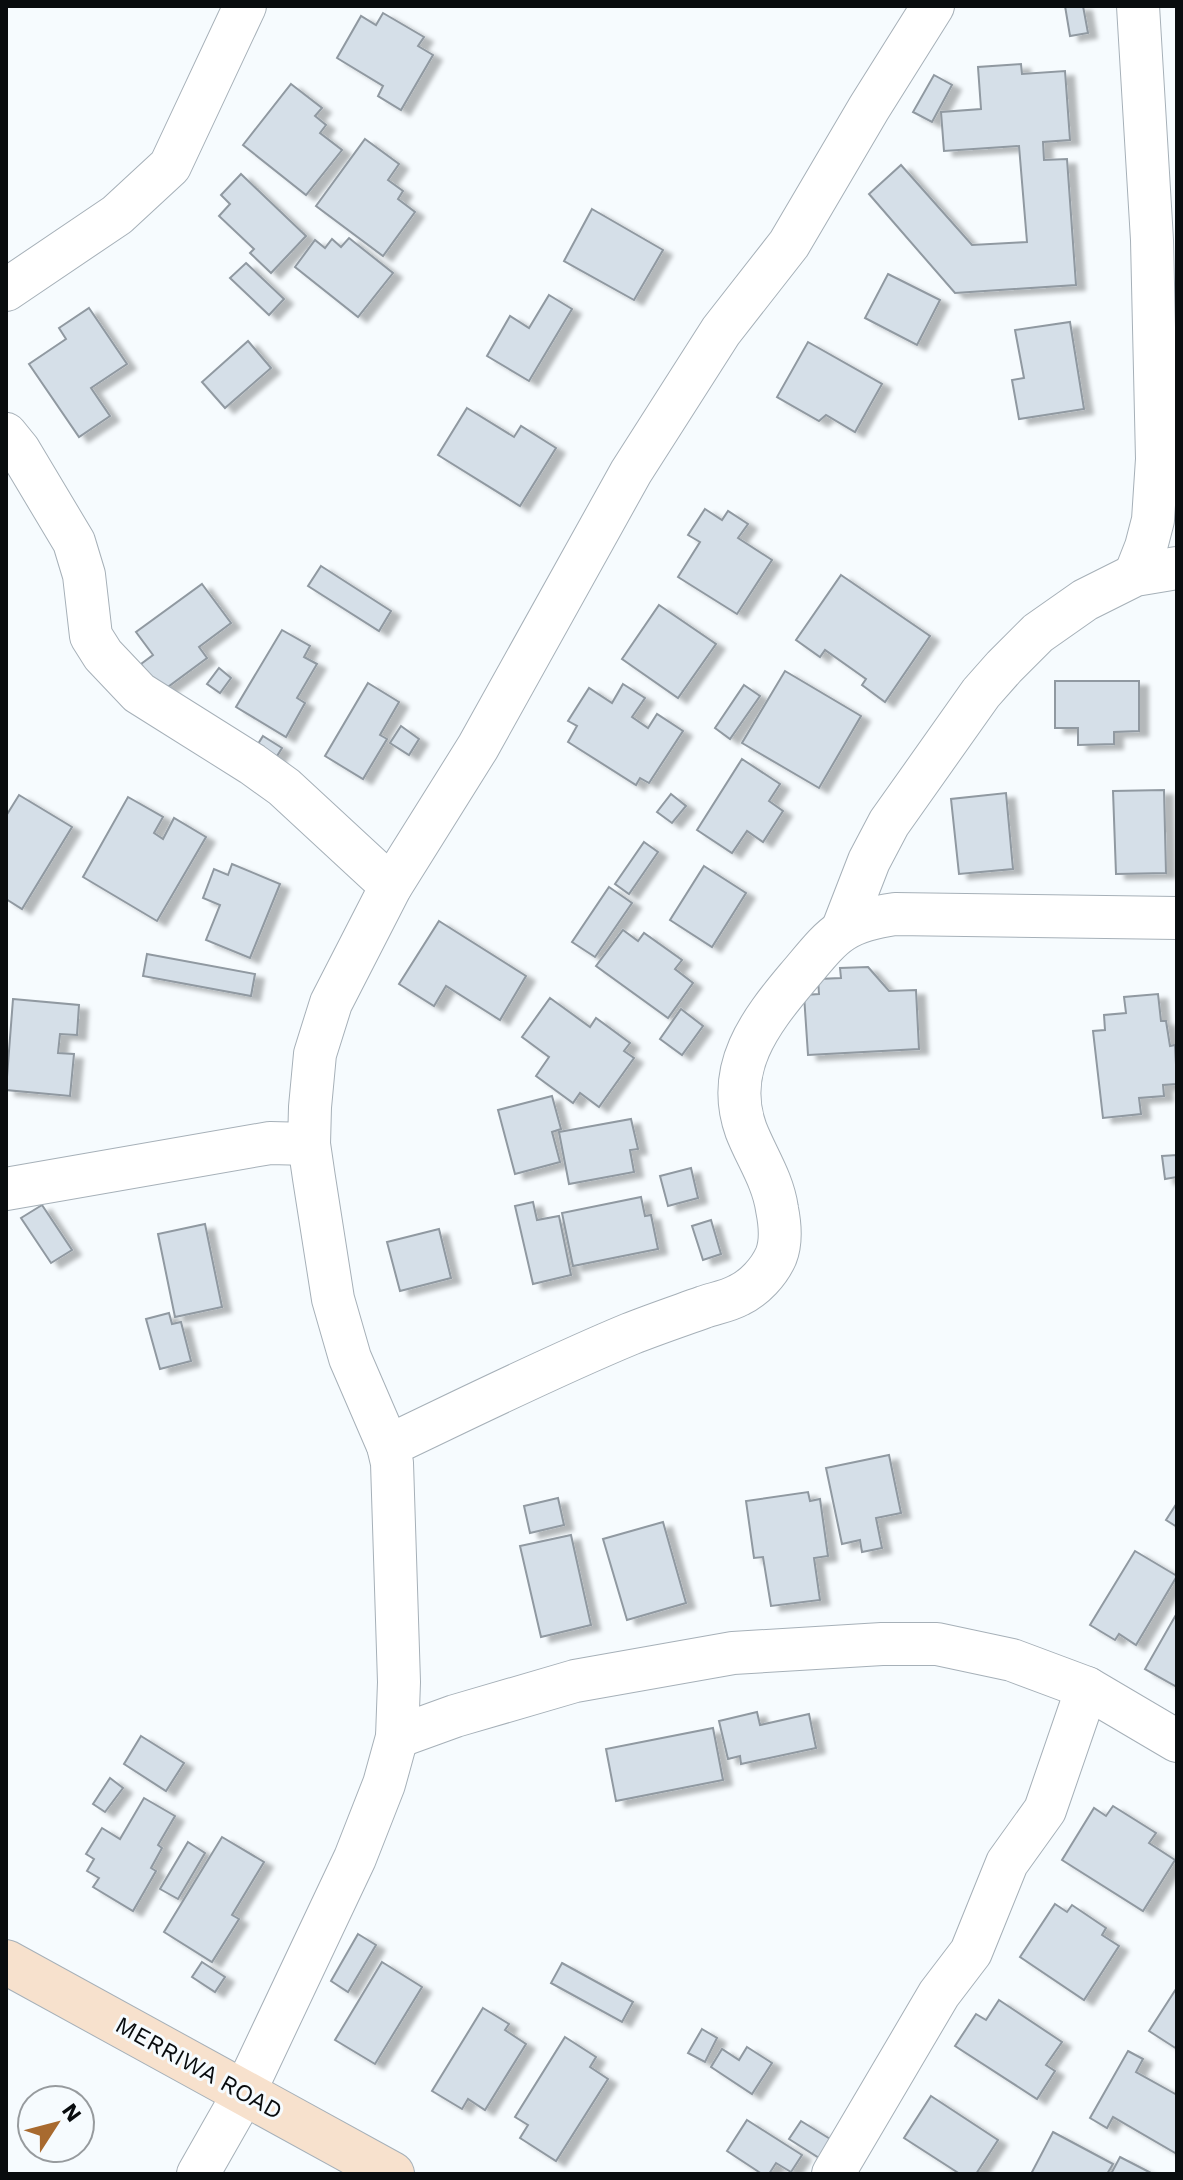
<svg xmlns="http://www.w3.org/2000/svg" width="1183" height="2180" font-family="'Work Sans',sans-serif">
<defs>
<filter id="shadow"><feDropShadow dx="9" dy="5" stdDeviation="2" flood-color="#0004"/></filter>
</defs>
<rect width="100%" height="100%" fill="#f6fbfe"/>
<g fill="#d5dfe8" stroke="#9099a1" stroke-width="2" filter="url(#shadow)">
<path d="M1065 6H1083L1088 33 1070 36Z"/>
<path d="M383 13 424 37 418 46 433 55 401 110 378 96 383 86 337 58 361 16 376 25Z"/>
<path d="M1021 64 1022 74 1065 71 1070 140 1043 142 1044 160 1067 159 1076 285 955 293 869 194 901 165 972 245 1027 242 1019 146 944 151 941 112 981 109 978 67Z"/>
<path d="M934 75 952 85 932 122 913 112Z"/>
<path d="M291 84 322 108 315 116 326 125 320 133 342 150 306 195 243 145Z"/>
<path d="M365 139 399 164 388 180 403 191 398 199 415 212 383 256 316 206Z"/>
<path d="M241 174 306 236 271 273 250 253 254 249 219 216 230 204 221 195Z"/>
<path d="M592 209 663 250 634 300 564 261Z"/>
<path d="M349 238 393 273 358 317 295 267 315 240 325 248 332 239 341 247Z"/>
<path d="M246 263 284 299 269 315 230 278Z"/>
<path d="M888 274 940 300 917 345 865 318Z"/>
<path d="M549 295 572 309 529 381 487 356 510 316 529 328Z"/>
<path d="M89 308 127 364 91 388 110 416 79 437 29 364 66 339 59 328Z"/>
<path d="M1070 322 1084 409 1019 419 1012 380 1024 378 1015 330Z"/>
<path d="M248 341 271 368 225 408 202 382Z"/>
<path d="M808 342 882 384 855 432 826 415 819 421 777 397Z"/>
<path d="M467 408 514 437 521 426 556 448 520 506 438 455Z"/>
<path d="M705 509 722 520 728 511 748 524 738 538 772 560 737 614 678 577 700 542 688 535Z"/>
<path d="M321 566 391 611 379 631 308 586Z"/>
<path d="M841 575 930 636 885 702 862 685 866 679 825 650 820 657 796 640Z"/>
<path d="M202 584 231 623 199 647 207 658 161 692 141 664 153 655 136 632Z"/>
<path d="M659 605 716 644 678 698 622 659Z"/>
<path d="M282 630 310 646 304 657 317 664 297 698 305 703 286 737 236 707Z"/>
<path d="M219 668 231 678 220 693 207 684Z"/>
<path d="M785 671 861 716 819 788 742 743Z"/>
<path d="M1055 681H1139V731L1114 732V744L1078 745V728H1055Z"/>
<path d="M368 683 399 702 380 735 387 739 363 779 325 756Z"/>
<path d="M623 684 645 698 632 717 648 728 657 714 683 731 649 783 640 778 636 785 568 742 577 726 568 721 589 688 612 703Z"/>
<path d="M744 685 760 696 730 739 715 728Z"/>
<path d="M401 726 419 739 409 755 390 743Z"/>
<path d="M263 736 282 748 272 764 253 752Z"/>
<path d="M742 759 780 784 769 801 783 811 763 842 747 831 732 853 697 830Z"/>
<path d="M1164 790 1166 873 1116 874 1113 791Z"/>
<path d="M1006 793 1013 869 959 874 951 799Z"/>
<path d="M671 794 686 806 672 823 657 812Z"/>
<path d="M19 795 72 827 22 909 6 899V816Z"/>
<path d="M128 797 163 817 154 833 163 839 174 818 206 837 157 921 83 877Z"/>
<path d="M644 842 658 852 629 894 615 884Z"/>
<path d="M232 864 280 884 250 958 206 940 220 905 203 898 214 869 228 875Z"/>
<path d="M704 866 746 893 712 947 670 920Z"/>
<path d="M609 887 632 903 595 957 572 942Z"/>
<path d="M439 921 526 976 500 1020 446 986 434 1006 399 984Z"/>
<path d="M623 930 638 941 644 933 682 960 675 969 693 983 668 1018 596 966Z"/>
<path d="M147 954 255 974 251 996 143 976Z"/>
<path d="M868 967 889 991 916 990 919 1049 808 1055 804 995 819 994 818 979 841 978 840 968Z"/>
<path d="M1158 994 1161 1021H1166L1170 1046 1175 1045 1177 1084 1163 1085 1164 1096 1139 1098 1141 1114 1103 1118 1093 1031 1105 1030 1104 1015 1126 1013 1124 997Z"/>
<path d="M550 998 590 1027 596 1018 630 1043 624 1051 634 1058 599 1107 580 1093 573 1103 536 1076 549 1057 522 1037Z"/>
<path d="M13 999 79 1005 77 1035 60 1034 58 1053 74 1054 70 1096 6 1090Z"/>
<path d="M681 1009 703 1026 682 1055 660 1039Z"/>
<path d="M552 1096 561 1129 552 1132 560 1162 515 1174 498 1110Z"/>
<path d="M631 1119 638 1149 630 1150 634 1172 569 1184 559 1132Z"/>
<path d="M1177 1155V1177L1165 1179 1162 1156Z"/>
<path d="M691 1168 698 1198 668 1206 660 1176Z"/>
<path d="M641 1197 645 1216 651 1215 658 1249 573 1266 562 1213Z"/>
<path d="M533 1202 537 1220 559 1216 571 1275 533 1284 515 1206Z"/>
<path d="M42 1205 72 1250 51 1263 21 1218Z"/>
<path d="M711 1220 721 1254 703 1260 692 1226Z"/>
<path d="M205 1224 222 1307 175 1317 158 1234Z"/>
<path d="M439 1229 451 1278 400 1291 387 1242Z"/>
<path d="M169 1313 172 1324 181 1322 191 1361 160 1369 146 1319Z"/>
<path d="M889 1455 901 1513 876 1518 882 1548 862 1552 860 1540 842 1544 826 1468Z"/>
<path d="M808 1492 810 1501 820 1499 828 1556 814 1558 820 1600 771 1606 763 1557 754 1558 746 1501Z"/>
<path d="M558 1498 564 1525 530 1533 524 1506Z"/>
<path d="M1177 1503V1527L1166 1520Z"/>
<path d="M663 1522 686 1603 627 1620 603 1539Z"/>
<path d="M571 1535 591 1625 541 1637 520 1546Z"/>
<path d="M1135 1551 1177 1576 1136 1645 1119 1634 1115 1640 1090 1625Z"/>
<path d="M1177 1613V1687L1145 1669Z"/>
<path d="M757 1712 760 1725 809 1714 816 1748 741 1764 740 1756 728 1759 719 1721Z"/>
<path d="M713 1728 723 1780 616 1801 606 1749Z"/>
<path d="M141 1736 184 1763 166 1791 124 1764Z"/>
<path d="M110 1778 123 1788 105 1812 93 1804Z"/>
<path d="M144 1798 175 1816 158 1845 162 1848 151 1868 156 1871 133 1911 93 1887 99 1878 87 1871 94 1859 86 1854 102 1828 120 1839Z"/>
<path d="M1113 1806 1156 1833 1149 1843 1175 1860 1143 1911 1062 1860 1094 1808 1106 1816Z"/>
<path d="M222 1837 264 1862 232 1915 239 1919 212 1962 164 1932Z"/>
<path d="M188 1842 205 1853 178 1899 160 1889Z"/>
<path d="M1055 1904 1067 1912 1072 1905 1106 1928 1102 1935 1119 1946 1084 2000 1020 1957Z"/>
<path d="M358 1934 376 1945 348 1992 331 1981Z"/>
<path d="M202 1962 225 1977 215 1992 192 1977Z"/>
<path d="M382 1962 422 1987 375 2064 335 2040Z"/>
<path d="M562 1963 633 2002 622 2022 551 1983Z"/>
<path d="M1176 1989H1177V2049L1149 2031Z"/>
<path d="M999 2000 1062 2042 1046 2065 1055 2071 1037 2099 955 2046 976 2014 986 2020Z"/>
<path d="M483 2008 509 2024 505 2030 526 2044 485 2110 468 2099 462 2109 432 2091Z"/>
<path d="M702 2029 717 2038 705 2062 688 2053Z"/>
<path d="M565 2037 596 2057 590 2067 608 2079 556 2161 520 2138 528 2125 515 2117Z"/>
<path d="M747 2047 772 2063 752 2094 711 2067 722 2049 739 2060Z"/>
<path d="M1128 2051 1143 2059 1136 2072 1177 2095V2154L1113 2117 1107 2128 1090 2118Z"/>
<path d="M931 2096 998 2140 976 2174H960L904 2138Z"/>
<path d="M747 2120 802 2155 791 2172 776 2163 769 2174H762L727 2151Z"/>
<path d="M801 2121 835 2142 824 2161 789 2139Z"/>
<path d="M1053 2132 1113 2164 1107 2174H1031Z"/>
<path d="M1120 2157 1153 2174H1111Z"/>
</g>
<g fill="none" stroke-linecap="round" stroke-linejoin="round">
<g stroke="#a6b0b8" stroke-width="44">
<g id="street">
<path d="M6 290 117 215 170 166 245 6"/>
<path d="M6 434 19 450 74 542 84 575 91 636 103 655 139 693 252 764 284 787 391 886"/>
<path d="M1135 575 1146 547 1153 520 1157 459 1152 240 1138 6"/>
<path d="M843 928 869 861 889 823 981 693 1004 667 1038 633 1085 600 1135 575 1177 568"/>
<path d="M6 1189 270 1143 309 1144"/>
<path d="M388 1446C468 1408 548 1368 630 1334 655 1324 679 1316 704 1307 716 1303 728 1301 739 1295 754 1288 769 1272 776 1256 782 1241 780 1224 777 1209 773 1180 756 1156 746 1130 724 1069 760 1022 797 978 832 937 839 922 895 914L1177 918"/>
<path d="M397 1737 455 1716 575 1681 733 1653 882 1644H937L1012 1660 1087 1688 1177 1741"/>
<path d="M198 2174 244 2093 355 1858 384 1784 397 1737 399 1682 392 1463 388 1446 350 1358 333 1299 314 1178 309 1144 310 1107 315 1054 331 1003 391 886 478 747 631 472 721 331 789 244 869 108 933 6"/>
<path d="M833 2174 939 1994 971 1952 1007 1863 1045 1810 1087 1688"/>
</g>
</g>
<g stroke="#a6b0b8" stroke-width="46">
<path id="secondary" d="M6 1962 392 2174"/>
</g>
<use href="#street" stroke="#fff" stroke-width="42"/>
<use href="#secondary" stroke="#f7e1cd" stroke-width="44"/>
</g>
<g text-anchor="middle" stroke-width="6" stroke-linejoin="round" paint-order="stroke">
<g font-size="24" fill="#090c0e" stroke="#f6fbfe">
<text transform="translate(199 2068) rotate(29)" y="8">MERRIWA ROAD</text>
</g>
</g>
<rect width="1183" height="2180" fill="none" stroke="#090c0e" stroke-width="16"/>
<g transform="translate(56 2124) rotate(54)"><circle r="38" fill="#f6fbfe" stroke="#979b9e" stroke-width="2"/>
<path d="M0-6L14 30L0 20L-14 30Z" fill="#a86a2f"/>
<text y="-12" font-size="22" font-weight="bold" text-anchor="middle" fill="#090c0e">N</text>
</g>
</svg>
